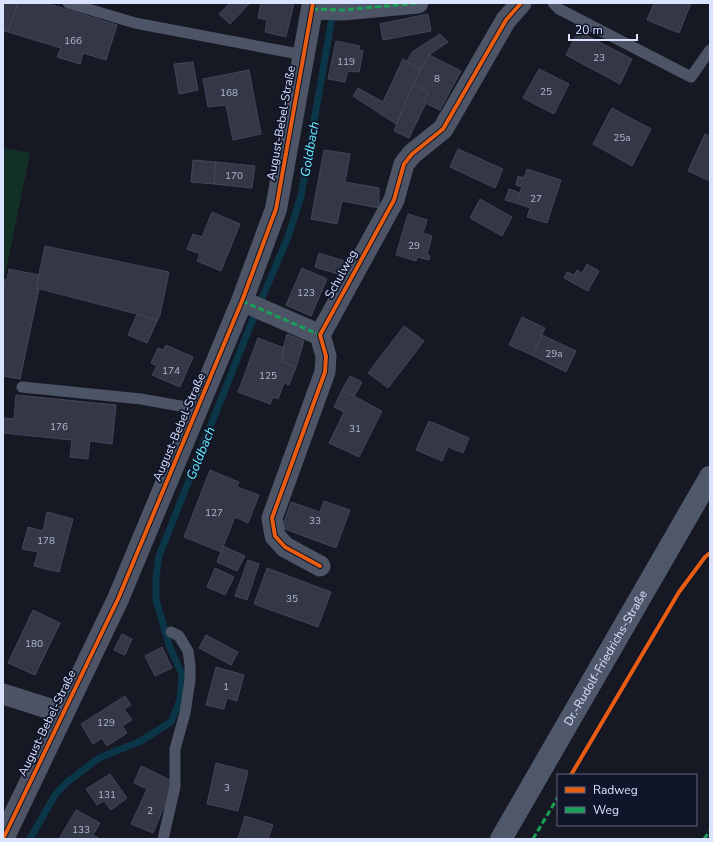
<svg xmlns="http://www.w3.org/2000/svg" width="713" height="842" font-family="'Nunito Sans',sans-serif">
<rect width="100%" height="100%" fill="#161824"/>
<path fill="#133027" d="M3 148 30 153 3 286Z"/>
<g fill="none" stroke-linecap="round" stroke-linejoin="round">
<path stroke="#0b3647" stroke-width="7" d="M30 839 55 795 66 783 99 758 141 741 171 722 180 700 182 674 170 648 156 600V577L159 556 251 324 288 237 301 196 333 12"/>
</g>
<g fill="#343746" stroke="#414658">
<path d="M3 3H18L8 32 3 31Z"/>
<path d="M18 3H46L117 25 106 60 83 53 80 64 57 57 61 48 8 32Z"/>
<path d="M230 3H250L230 24 219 14Z"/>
<path d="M261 3H294L286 37 265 32 267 20 258 18Z"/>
<path d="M654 3H691L679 33 647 20Z"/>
<path d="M428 14 431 31 383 40 380 24Z"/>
<path d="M578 31 632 59 620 84 566 55Z"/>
<path d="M440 34 448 42 429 55 420 70 407 62 412 52Z"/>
<path d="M336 41 360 46 359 50 363 51 359 72 348 71 345 82 328 79Z"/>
<path d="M429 55 461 71 440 110 423 102 428 92 413 84Z"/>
<path d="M403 59 420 70 396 124 353 96 358 88 383 102Z"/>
<path d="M193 62 198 90 179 94 174 64Z"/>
<path d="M539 69 569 84 554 114 523 98Z"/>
<path d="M249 70 261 134 233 140 226 105 208 107 203 79Z"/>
<path d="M413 84 428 92 423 102 426 103 409 138 394 131Z"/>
<path d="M612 108 651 129 632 166 593 144Z"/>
<path d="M705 134 710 136V181L688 171Z"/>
<path d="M458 149 503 169 495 188 450 167Z"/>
<path d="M324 150 350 154 345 182 379 188V208L342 201 337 224 311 219Z"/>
<path d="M193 160 216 162 214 184 191 182Z"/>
<path d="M216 162 255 166 252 188 214 184Z"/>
<path d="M527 169 561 180 547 223 527 217 530 208 516 203 522 187 516 185 518 176 524 178Z"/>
<path d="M509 189 520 193 516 203 505 200Z"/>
<path d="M480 199 512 217 502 236 470 218Z"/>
<path d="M212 212 240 224 221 271 197 261 200 254 187 249 193 234 202 237Z"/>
<path d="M408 214 427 220 423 233 432 236 427 255 430 256 429 260 417 257 416 261 396 255Z"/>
<path d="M45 246 169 272 160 315 157 321 137 314 36 288Z"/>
<path d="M319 253 348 262 344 276 315 267Z"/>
<path d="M587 264 599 271 588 291 564 278 567 272 574 275 577 270 582 273Z"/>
<path d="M302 268 327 279 311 316 286 305Z"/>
<path d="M9 269 39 275 36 288 39 289 20 379 3 376V288L5 279 7 280Z"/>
<path d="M137 314 157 321 147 343 128 335Z"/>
<path d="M522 317 545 328 532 355 509 345Z"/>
<path d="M404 326 424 341 388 388 368 373Z"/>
<path d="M287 334 304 341 296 367 282 362 284 356 281 355Z"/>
<path d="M542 335 576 351 566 372 532 355Z"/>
<path d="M258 338 284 348 281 355 284 356 282 362 296 367 289 385 284 383 278 399 273 397 270 404 238 392Z"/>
<path d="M166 345 193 357 180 387 152 375 157 366 151 363 158 348 163 350Z"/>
<path d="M350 376 362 382 354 397 342 390Z"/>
<path d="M342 390 382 411 359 457 329 443 344 412 334 407Z"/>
<path d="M16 395 116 405 112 444 90 441 88 459 70 457 72 440 3 433V418L14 419Z"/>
<path d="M429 421 469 438 463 453 448 447 442 461 416 450Z"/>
<path d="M210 470 239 482 237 487 259 495 248 523 235 517 221 552 184 537Z"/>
<path d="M324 501 350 510 336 548 282 528 291 502 320 512Z"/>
<path d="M47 512 73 519 59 572 34 566 38 552 22 549 28 527 43 531Z"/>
<path d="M223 546 245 556 237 571 217 562Z"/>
<path d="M248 560 259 564 247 600 235 596Z"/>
<path d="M215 568 234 577 225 595 207 587Z"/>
<path d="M267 568 331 592 318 627 254 604Z"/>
<path d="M33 610 60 623 35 675 8 663Z"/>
<path d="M122 634 132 639 125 655 114 650Z"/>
<path d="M206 635 238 652 231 665 199 648Z"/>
<path d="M162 647 172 668 155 676 145 656Z"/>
<path d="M216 667 244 675 237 701 227 698 224 709 206 705Z"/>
<path d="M125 696 131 705 124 709 132 720 122 726 127 733 107 746 102 738 93 744 81 724Z"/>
<path d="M216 763 248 771 238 811 207 804Z"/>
<path d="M141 766 170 780 168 797 153 833 131 824 147 789 134 783Z"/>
<path d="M110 774 127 798 111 810 104 801 97 805 86 789Z"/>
<path d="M76 810 100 823 93 835 100 839H59Z"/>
<path d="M245 816 273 825 268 839H238Z"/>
</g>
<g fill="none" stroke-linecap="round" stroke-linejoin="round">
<g stroke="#4c5465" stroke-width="11">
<path d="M68 3 135 23 304 55"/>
<path d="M553 3 559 9 691 77 710 50"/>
<path d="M22 387 141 399 197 409"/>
<path d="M163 839 175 787V749L185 713 190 680V665L188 651 179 636 171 632"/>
</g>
<g stroke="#4c5465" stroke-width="21">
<path d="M312 9 343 10 418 3"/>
<path d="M242 301 320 335"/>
<path d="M320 566 285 547 275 536 272 518 325 372 326 356 320 335 394 200 404 164 412 154 443 129 506 20 521 3"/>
<path d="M3 694 63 713"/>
</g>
<path stroke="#4c5465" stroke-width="22" d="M3 839 118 599 242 301 276 209 313 3"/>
<path stroke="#4f586b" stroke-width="22" id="s1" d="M501 839 710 477"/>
<g stroke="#1a9f57" stroke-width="3" stroke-dasharray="6 3" stroke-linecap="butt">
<path d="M312 9 343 10 418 3"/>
<path d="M242 301 320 335"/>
<path d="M533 839 558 797"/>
<path d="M704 839 710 831"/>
</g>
<g stroke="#10152a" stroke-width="6">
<g id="cycleway">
<path d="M320 566 285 547 275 536 272 518 325 372 326 356 320 335 394 200 404 164 412 154 443 129 506 20 521 3"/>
<path d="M571 775 679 592 705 557 710 553"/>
<path d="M3 839 118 599 242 301 276 209 313 3"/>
</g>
</g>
<use href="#cycleway" stroke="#e95d12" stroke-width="4"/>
</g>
<g text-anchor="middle" stroke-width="3.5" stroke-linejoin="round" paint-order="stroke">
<g font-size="10" fill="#b0b8d1">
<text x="73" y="44">166</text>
<text x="599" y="61">23</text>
<text x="346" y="65">119</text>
<text x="437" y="82">8</text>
<text x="546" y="95">25</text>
<text x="229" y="96">168</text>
<text x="622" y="141">25a</text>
<text x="234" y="179">170</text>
<text x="536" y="202">27</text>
<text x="414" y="249">29</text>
<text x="306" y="296">123</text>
<text x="554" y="357">29a</text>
<text x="171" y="374">174</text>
<text x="268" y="379">125</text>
<text x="59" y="430">176</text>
<text x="355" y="432">31</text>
<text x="214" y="516">127</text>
<text x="315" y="524">33</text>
<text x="46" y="544">178</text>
<text x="292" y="602">35</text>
<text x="34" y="647">180</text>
<text x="226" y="690">1</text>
<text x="106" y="726">129</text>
<text x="227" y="791">3</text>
<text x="107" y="798">131</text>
<text x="150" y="814">2</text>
<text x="81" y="833">133</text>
</g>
<g font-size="12" fill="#dae3ff" stroke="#10152a">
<text transform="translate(281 123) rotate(-80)" y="4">August-Bebel-Straße</text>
<text transform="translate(341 274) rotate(-61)" y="4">Schulweg</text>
<text transform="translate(179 427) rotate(-67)" y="4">August-Bebel-Straße</text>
<text dy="4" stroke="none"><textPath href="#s1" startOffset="209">Dr.-Rudolf-Friedrichs-Straße</textPath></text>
<text transform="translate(47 723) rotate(-64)" y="4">August-Bebel-Straße</text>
</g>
<g font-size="13" font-style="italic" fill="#68f1ff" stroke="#10152a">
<text transform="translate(309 149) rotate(-80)" y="5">Goldbach</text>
<text transform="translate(200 453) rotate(-68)" y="5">Goldbach</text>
</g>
</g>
<rect width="713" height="842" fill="none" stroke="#dae3ff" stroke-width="8"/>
<rect x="557" y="774" width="140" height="52" fill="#10152a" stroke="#61677f"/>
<rect x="565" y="787" width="20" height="6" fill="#e95d12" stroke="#61677f"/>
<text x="593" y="794" font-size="12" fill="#dae3ff">Radweg</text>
<rect x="565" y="807" width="20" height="6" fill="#1a9f57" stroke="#61677f"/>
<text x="593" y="814" font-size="12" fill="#dae3ff">Weg</text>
<path d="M569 34v6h68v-6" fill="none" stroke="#dae3ff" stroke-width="2"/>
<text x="575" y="34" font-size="12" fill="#dae3ff" stroke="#10152a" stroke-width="3" paint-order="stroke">20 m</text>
</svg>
